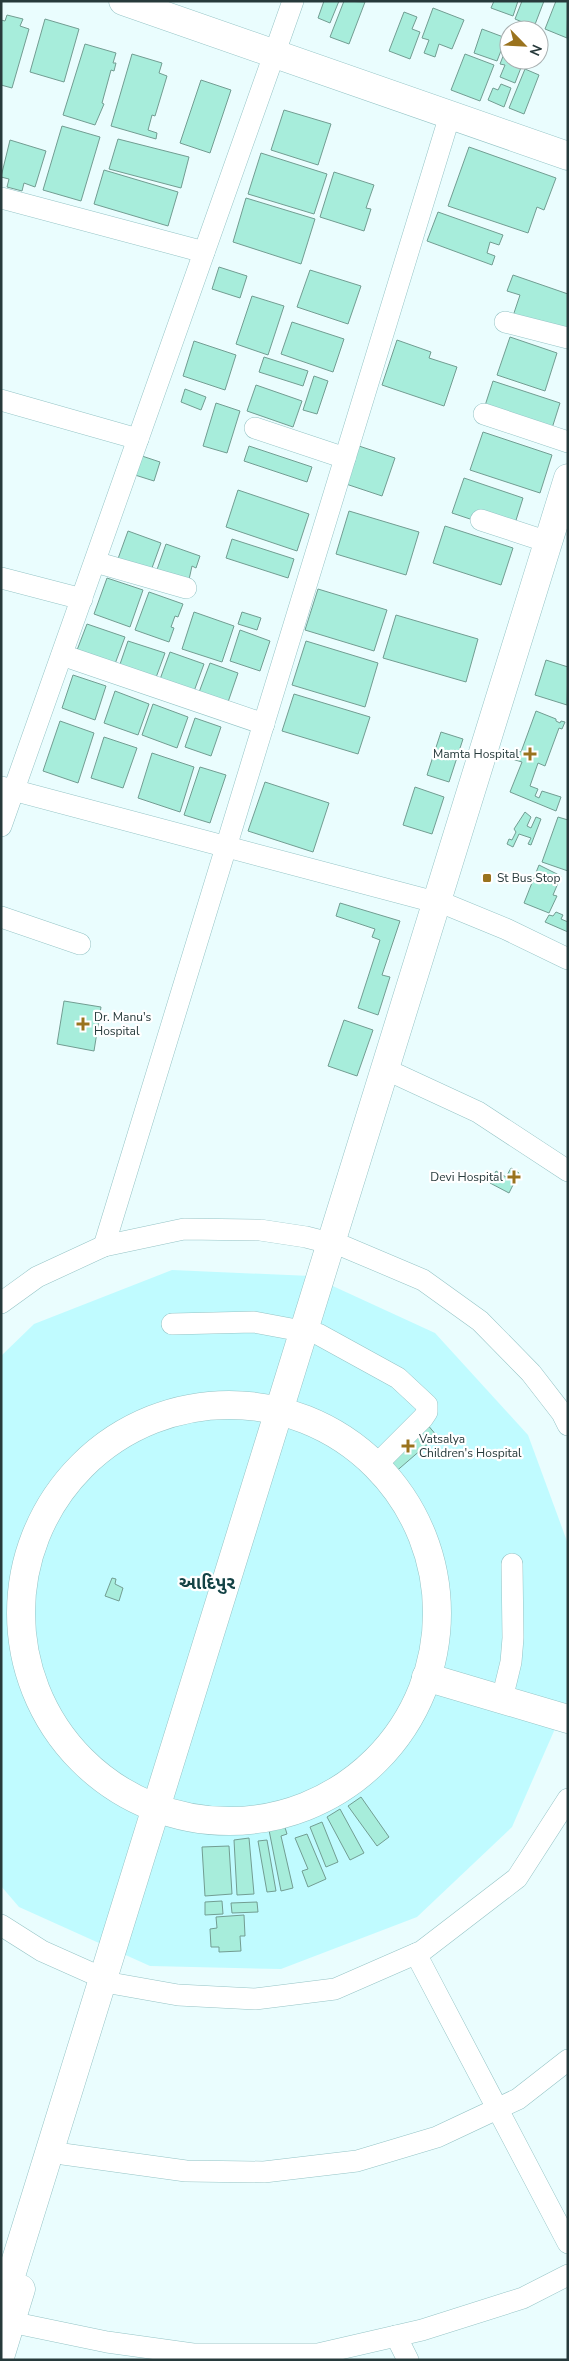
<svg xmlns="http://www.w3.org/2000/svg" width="569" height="2361" font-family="'Nunito Sans','Noto Sans Gujarati',sans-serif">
<rect width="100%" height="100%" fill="#eafdfe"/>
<path fill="#c0fbff" d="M172 1270 311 1276 435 1333 528 1435 568 1544V1699L512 1827 417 1917 281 1969 150 1966 19 1907 1 1886V1356L34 1324Z"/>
<g fill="#a7eddb" stroke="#729d92">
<path d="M324 1H339L330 23 318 18Z"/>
<path d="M344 1 365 2 349 44 330 37Z"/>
<path d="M494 1H518L513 16 491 8Z"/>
<path d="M522 1H544L534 27 515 19Z"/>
<path d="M556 1H568L567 38 545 29Z"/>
<path d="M433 8 464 20 452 49 439 44 435 57 424 53 429 40 422 38Z"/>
<path d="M404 12 417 17 412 29 420 32 410 59 389 51Z"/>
<path d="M7 15 23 19 20 26 29 29 12 88 1 85V20L5 21Z"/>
<path d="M45 19 79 29 64 82 30 72Z"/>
<path d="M482 29 506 38 497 61 474 53Z"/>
<path d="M509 41V60H524L515 83 500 77 505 65 500 64Z"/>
<path d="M85 44 116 53 113 63H116L114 71 111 70 102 103 104 104 95 125 63 115Z"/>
<path d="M132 54 162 63 159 73 167 76 155 116 152 115 148 130 157 133 156 139 111 126Z"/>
<path d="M465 54 494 65 480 101 451 90Z"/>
<path d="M525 69 539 75 524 114 509 108Z"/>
<path d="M201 80 231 90 210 153 180 143Z"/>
<path d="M501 84 511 88 504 107 488 100 493 88 498 90Z"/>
<path d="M284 110 331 124 318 165 271 150Z"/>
<path d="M62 126 100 137 81 201 43 190Z"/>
<path d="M118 139 189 157 181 188 109 169Z"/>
<path d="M10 140 46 151 35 187 24 183 22 191 7 187 9 179 1 177Z"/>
<path d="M469 147 556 178 544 210 537 207 528 233 448 206Z"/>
<path d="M261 153 327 174 314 214 248 194Z"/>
<path d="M104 170 178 192 168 226 94 204Z"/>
<path d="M334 172 374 185 366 208 371 209 364 231 320 217Z"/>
<path d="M246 198 315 219 301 264 233 242Z"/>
<path d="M438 212 503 235 499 245 490 242 487 253 495 256 492 265 427 241Z"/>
<path d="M219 267 247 276 240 298 212 289Z"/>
<path d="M310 270 361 286 348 324 297 307Z"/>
<path d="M513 275 568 294V344L510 325 520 295 507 291Z"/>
<path d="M252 296 284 306 268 355 236 344Z"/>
<path d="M292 322 344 339 333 372 281 354Z"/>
<path d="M510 337 557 353 545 391 497 375Z"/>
<path d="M397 340 431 352 429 358 457 367 444 406 382 385Z"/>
<path d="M194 341 236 355 225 390 183 376Z"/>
<path d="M264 357 308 371 303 386 259 372Z"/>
<path d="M314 376 328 381 317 414 303 410Z"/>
<path d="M493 381 560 403 547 444 480 421Z"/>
<path d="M256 385 302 401 293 427 247 411Z"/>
<path d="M185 389 206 397 201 410 181 402Z"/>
<path d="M216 403 240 411 227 453 203 446Z"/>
<path d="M483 432 552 455 540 493 470 470Z"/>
<path d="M249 446 312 467 307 482 244 461Z"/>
<path d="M359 446 395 458 382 496 346 484Z"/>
<path d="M142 456 160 462 154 481 135 475Z"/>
<path d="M464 478 523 498 512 533 452 513Z"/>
<path d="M238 490 309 514 297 551 226 527Z"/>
<path d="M349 511 419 532 406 575 336 554Z"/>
<path d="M445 526 513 548 501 585 433 563Z"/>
<path d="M128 531 161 543 148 579 115 567Z"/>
<path d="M232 539 294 559 288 578 226 558Z"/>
<path d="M166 544 200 556 196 568 192 566 186 593 153 581Z"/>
<path d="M107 578 143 590 130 627 94 614Z"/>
<path d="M318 589 387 610 374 651 305 630Z"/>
<path d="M149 592 183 604 178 617 175 616 171 627 174 628 169 642 135 630Z"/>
<path d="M194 612 234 626 222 662 182 649Z"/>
<path d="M242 612 261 618 257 630 238 624Z"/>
<path d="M396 615 478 639 466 682 383 658Z"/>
<path d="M87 624 125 637 112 672 74 658Z"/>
<path d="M240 630 270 641 260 671 230 661Z"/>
<path d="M128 641 165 653 154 683 118 670Z"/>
<path d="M306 641 378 663 365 707 292 685Z"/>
<path d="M170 652 204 664 193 694 159 682Z"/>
<path d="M546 660 568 667 567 705 535 695Z"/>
<path d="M210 663 238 673 227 705 198 695Z"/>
<path d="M73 675 106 686 95 720 62 708Z"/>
<path d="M115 691 149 704 138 735 104 723Z"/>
<path d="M294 694 370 717 358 754 282 731Z"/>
<path d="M153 704 188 717 177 748 142 735Z"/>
<path d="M536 711 556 719V721L560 723 561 721 565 722 562 729 559 728 545 766 538 763 530 786 538 789 535 796 539 798 542 791 561 797 556 811 510 792 522 762 512 759 515 750 521 752Z"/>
<path d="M195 718 221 727 211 756 185 747Z"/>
<path d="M60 721 94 733 78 783 43 771Z"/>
<path d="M441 732 463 739 449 782 427 775Z"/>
<path d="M104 737 137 748 123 788 91 778Z"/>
<path d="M152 753 194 767 180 812 138 798Z"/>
<path d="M200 767 226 775 210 823 184 815Z"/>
<path d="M265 782 329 803 313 852 248 831Z"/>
<path d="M415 787 444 797 432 834 403 825Z"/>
<path d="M525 812 531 817 527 826 531 828 536 817 541 819 531 845 528 844 531 838 519 834 513 847 507 844 509 839 512 840 516 832 514 829Z"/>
<path d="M558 817 568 820V871L542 862Z"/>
<path d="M539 865 561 876 553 895 557 896 549 913 524 903Z"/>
<path d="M340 903 400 921 382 975 390 977 378 1015 358 1008 380 940 372 937 375 929 336 916Z"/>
<path d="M556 912 563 915 561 919 568 922V932L545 922 549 915 553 916Z"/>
<path d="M64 1001 101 1007 94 1051 57 1044Z"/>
<path d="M344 1020 373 1030 357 1076 328 1066Z"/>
<path d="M511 1168 519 1173 509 1193 490 1183 496 1171 506 1177Z"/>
<path d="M421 1417 437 1436 393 1474 377 1456Z"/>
<path d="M112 1578 116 1579 115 1584 123 1588 119 1601 105 1596Z"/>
<path d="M361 1797 389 1837 377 1846 348 1806Z"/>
<path d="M340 1809 364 1853 350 1860 327 1817Z"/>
<path d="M283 1821 287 1834 281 1836 293 1888 281 1891 268 1825Z"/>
<path d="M322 1822 338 1862 326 1867 310 1827Z"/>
<path d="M307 1834 326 1879 308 1887 302 1871 308 1869 295 1838Z"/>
<path d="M249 1838 254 1894 237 1895 234 1840Z"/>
<path d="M267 1840 276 1891 267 1892 258 1841Z"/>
<path d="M229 1846 232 1894 205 1896 202 1847Z"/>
<path d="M222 1901 223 1914 205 1915V1902Z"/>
<path d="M257 1902 258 1912 232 1913 231 1903Z"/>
<path d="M244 1915 245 1936H240L241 1951 219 1952V1947H211L210 1929 217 1928 216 1917Z"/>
</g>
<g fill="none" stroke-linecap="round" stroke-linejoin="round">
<g stroke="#95c4c6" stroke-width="22">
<g id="street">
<path d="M1 198 204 252"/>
<path d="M505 322 568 338"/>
<path d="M1 400 138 439"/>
<path d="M484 414 568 442"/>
<path d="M255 428 345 458"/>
<path d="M481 520 548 542"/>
<path d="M95 562 186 588"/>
<path d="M1 578 82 599"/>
<path d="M62 655 264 724"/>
<path d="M1 787 450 906 506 929 568 959"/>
<path d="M1 826 293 1"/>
<path d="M1 917 80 944"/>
<path d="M398 1075 478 1112 568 1171"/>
<path d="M104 1246 450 115"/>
<path d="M1 1303 37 1277 104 1246 184 1229 260 1230 306 1237 345 1247 423 1280 480 1321 531 1373 562 1413 568 1425"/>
<path d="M172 1324 254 1322 318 1334 398 1378 427 1405V1412L423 1418 376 1465"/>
<path d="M502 1699 511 1662 513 1638 512 1564"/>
<path d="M1 1925 42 1951 116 1984 178 1995 255 1999 335 1989 422 1951 517 1878 568 1799"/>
<path d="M416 1954 568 2243"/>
<path d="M63 2154 186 2171 264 2172 357 2161 437 2137 518 2099 568 2060"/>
<path d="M1 2320 107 2342 193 2354H318L422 2330 523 2298 568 2275"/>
<path d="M396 2336 408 2360"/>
</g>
</g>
<g stroke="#95c4c6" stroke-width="29">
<g id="secondary">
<path d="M123 1 568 156"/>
<circle cx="229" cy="1613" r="208"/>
<path d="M426 1677 568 1719"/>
<path d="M1 2308 568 478"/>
<path d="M1 2354 21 2289"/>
</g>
</g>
<use href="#street" stroke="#fff" stroke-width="21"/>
<use href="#secondary" stroke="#fff" stroke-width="28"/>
</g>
<g fill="#9a731e" stroke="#fff" stroke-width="2">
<path d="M527.5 746.5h5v5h5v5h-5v5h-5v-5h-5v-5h5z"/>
<rect x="482" y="873" width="10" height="10" rx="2.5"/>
<path d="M80.5 1016.5h5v5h5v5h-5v5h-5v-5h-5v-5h5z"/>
<path d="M511.5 1169.5h5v5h5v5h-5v5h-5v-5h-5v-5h5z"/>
<path d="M405.5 1438.5h5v5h5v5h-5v5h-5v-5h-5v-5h5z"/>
</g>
<g text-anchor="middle" stroke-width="4.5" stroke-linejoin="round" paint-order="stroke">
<g font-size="12" fill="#273a3b" stroke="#fff" text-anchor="start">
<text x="519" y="758" text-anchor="end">Mamta Hospital</text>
<text x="497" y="882">St Bus Stop</text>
<text x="94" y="1021">Dr. Manu's<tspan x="94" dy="14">Hospital</tspan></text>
<text x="503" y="1181" text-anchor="end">Devi Hospital</text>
<text x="419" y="1443">Vatsalya<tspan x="419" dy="14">Children's Hospital</tspan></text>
</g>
<g font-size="18" font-weight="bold" fill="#134245" stroke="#fff">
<text x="207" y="1589">આદિપુર</text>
</g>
</g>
<rect width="569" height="2361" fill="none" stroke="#273a3b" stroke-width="5"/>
<g transform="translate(524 45) rotate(114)"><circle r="24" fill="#ffffff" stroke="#a9b0b1"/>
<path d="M0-4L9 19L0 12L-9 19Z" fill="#9a731e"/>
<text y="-8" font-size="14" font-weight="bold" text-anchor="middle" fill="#273a3b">N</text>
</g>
</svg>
